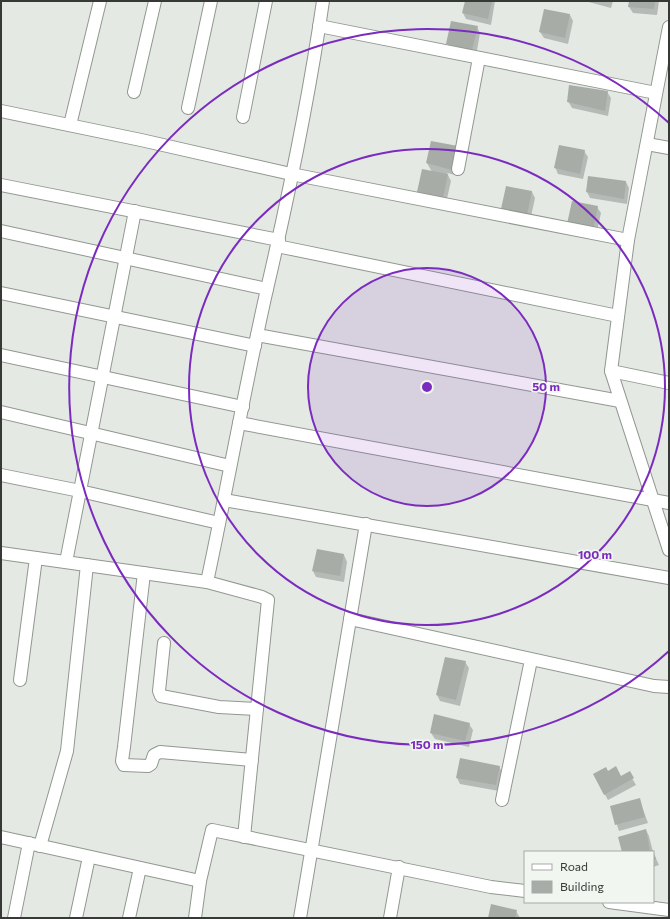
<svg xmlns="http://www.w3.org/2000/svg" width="670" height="919" font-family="Commissioner,sans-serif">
<rect width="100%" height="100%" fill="#e4e9e4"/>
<g fill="#0003">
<path d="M466 1H495L491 25 466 19 463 13Z"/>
<path d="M585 1H613L611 8Z"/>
<path d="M630 1H659L657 15 633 13 629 7Z"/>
<path d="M570 15 573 21 568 44 544 38 540 32Z"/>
<path d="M477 27 480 33 476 56 451 50 447 43Z"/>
<path d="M607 92 611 98 608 116 572 108 568 101Z"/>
<path d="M584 151 588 157 583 179 558 174 555 167Z"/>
<path d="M461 153 456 175 447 173 451 181 446 203 422 198 418 191 432 172 427 163Z"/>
<path d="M626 182 629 188 627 204 590 198 587 192Z"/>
<path d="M507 187 532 192 535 198 530 221Z"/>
<path d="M597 207 601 213 596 236 571 230Z"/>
<path d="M317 550 344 555 347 562 344 582 316 577 313 571Z"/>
<path d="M446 658 465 662 469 668 460 706 440 701 437 695Z"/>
<path d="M469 724 473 730 469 747 435 739 431 733Z"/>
<path d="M499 767 503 773 499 791 460 784 457 778Z"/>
<path d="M608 772 621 777 629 773 636 785 608 800 594 775Z"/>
<path d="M639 799 648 823 619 831 611 807Z"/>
<path d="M646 830 649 836 653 852H623Z"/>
<path d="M653 852 659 865 653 867 654 871H653Z"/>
<path d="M516 911 520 918H489Z"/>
</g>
<g fill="#a7aca7">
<path d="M465 1H492L488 19 462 13Z"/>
<path d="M629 1H655L654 9 628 7Z"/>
<path d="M544 9 570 14 565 38 539 32Z"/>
<path d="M451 21 478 26 472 50 446 44Z"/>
<path d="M569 85 608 91 605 111 567 102Z"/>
<path d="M431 141 458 146 452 170 426 163Z"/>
<path d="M559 145 585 150 580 174 554 168Z"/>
<path d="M422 169 448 174 443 198 417 192Z"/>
<path d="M588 176 626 181 624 199 586 192Z"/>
<path d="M506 186 532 191 527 215 501 209Z"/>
<path d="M572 201 598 206 593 230 567 224Z"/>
<path d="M317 549 344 554 340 576 312 571Z"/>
<path d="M445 657 466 661 456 700 436 695Z"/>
<path d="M434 714 470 723 465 741 430 733Z"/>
<path d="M460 758 500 766 496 785 456 778Z"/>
<path d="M616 766 621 776 630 771 634 778 604 795 593 774 606 767 608 771Z"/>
<path d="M640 798 645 817 615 825 610 806Z"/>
<path d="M646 829 650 851 653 850 656 859 653 860V852H622L618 837Z"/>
<path d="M491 904 517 910 515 918H488Z"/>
</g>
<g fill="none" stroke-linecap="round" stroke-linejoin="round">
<g stroke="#929792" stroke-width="14">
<g id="street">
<path d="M319 26 656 93"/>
<path d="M669 27 628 240 611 371 669 550"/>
<path d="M134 92 155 1"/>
<path d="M188 108 211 1"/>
<path d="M1 111 141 140 291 174 628 240"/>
<path d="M243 117 266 1"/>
<path d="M70 125 100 1"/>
<path d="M647 144 669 148"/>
<path d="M458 169 479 58"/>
<path d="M1 185 279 240"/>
<path d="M1 231 267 289"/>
<path d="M277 246 618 316"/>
<path d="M1 293 255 346"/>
<path d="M257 335 620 401"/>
<path d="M1 355 243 407"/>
<path d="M611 371 669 383"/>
<path d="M1 412 230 466"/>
<path d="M239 423 669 503"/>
<path d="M1 475 80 491 219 523"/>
<path d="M224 500 669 578"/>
<path d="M1 553 207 582C228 484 245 386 267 289 289 194 309 98 323 1"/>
<path d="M66 562 135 211"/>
<path d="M144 573 124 747 122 761 124 765 148 766 151 764 154 755 160 752 252 760"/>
<path d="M207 582 262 597 268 600 244 837"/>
<path d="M350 619 654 686 669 687"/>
<path d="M164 643 159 691 161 696 219 707 257 709"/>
<path d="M20 680 36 558"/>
<path d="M502 800 531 660"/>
<path d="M1 837 200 881 212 830 491 887 525 891"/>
<path d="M40 846 67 751 87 565"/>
<path d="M609 902 669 910"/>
<path d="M14 918 29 843"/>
<path d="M76 918 89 857"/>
<path d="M129 918 140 868"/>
<path d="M195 918 200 881"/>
<path d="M300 918 366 524"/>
<path d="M390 918 399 867"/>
</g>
</g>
<use href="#street" stroke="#fff" stroke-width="12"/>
</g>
<circle cx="427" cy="387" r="119" fill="#7b2cbf" fill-opacity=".12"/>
<g fill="none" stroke="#7b2cbf" stroke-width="2">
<circle cx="427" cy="387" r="119"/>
<circle cx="427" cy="387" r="238"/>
<path d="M669 651A358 358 0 1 1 669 123"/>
</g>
<circle cx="427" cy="387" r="6" fill="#7b2cbf" stroke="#f1f6f1" stroke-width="2"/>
<g font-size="12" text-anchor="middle" font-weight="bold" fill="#7b2cbf" stroke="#f1f6f1" stroke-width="3.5" stroke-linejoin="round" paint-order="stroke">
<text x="546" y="391">50 m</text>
<text x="595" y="559">100 m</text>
<text x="427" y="749">150 m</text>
</g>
<rect width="670" height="919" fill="none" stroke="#373937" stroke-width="4"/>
<rect x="524" y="851" width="130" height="52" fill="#f1f6f1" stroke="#a7aaa7"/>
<rect x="532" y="864" width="20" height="6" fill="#ffffff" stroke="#a7aaa7"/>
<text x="560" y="871" font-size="12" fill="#373937">Road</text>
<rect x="532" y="881" width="20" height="12" fill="#a7aca7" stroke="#a7aaa7"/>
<text x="560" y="891" font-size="12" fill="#373937">Building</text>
</svg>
